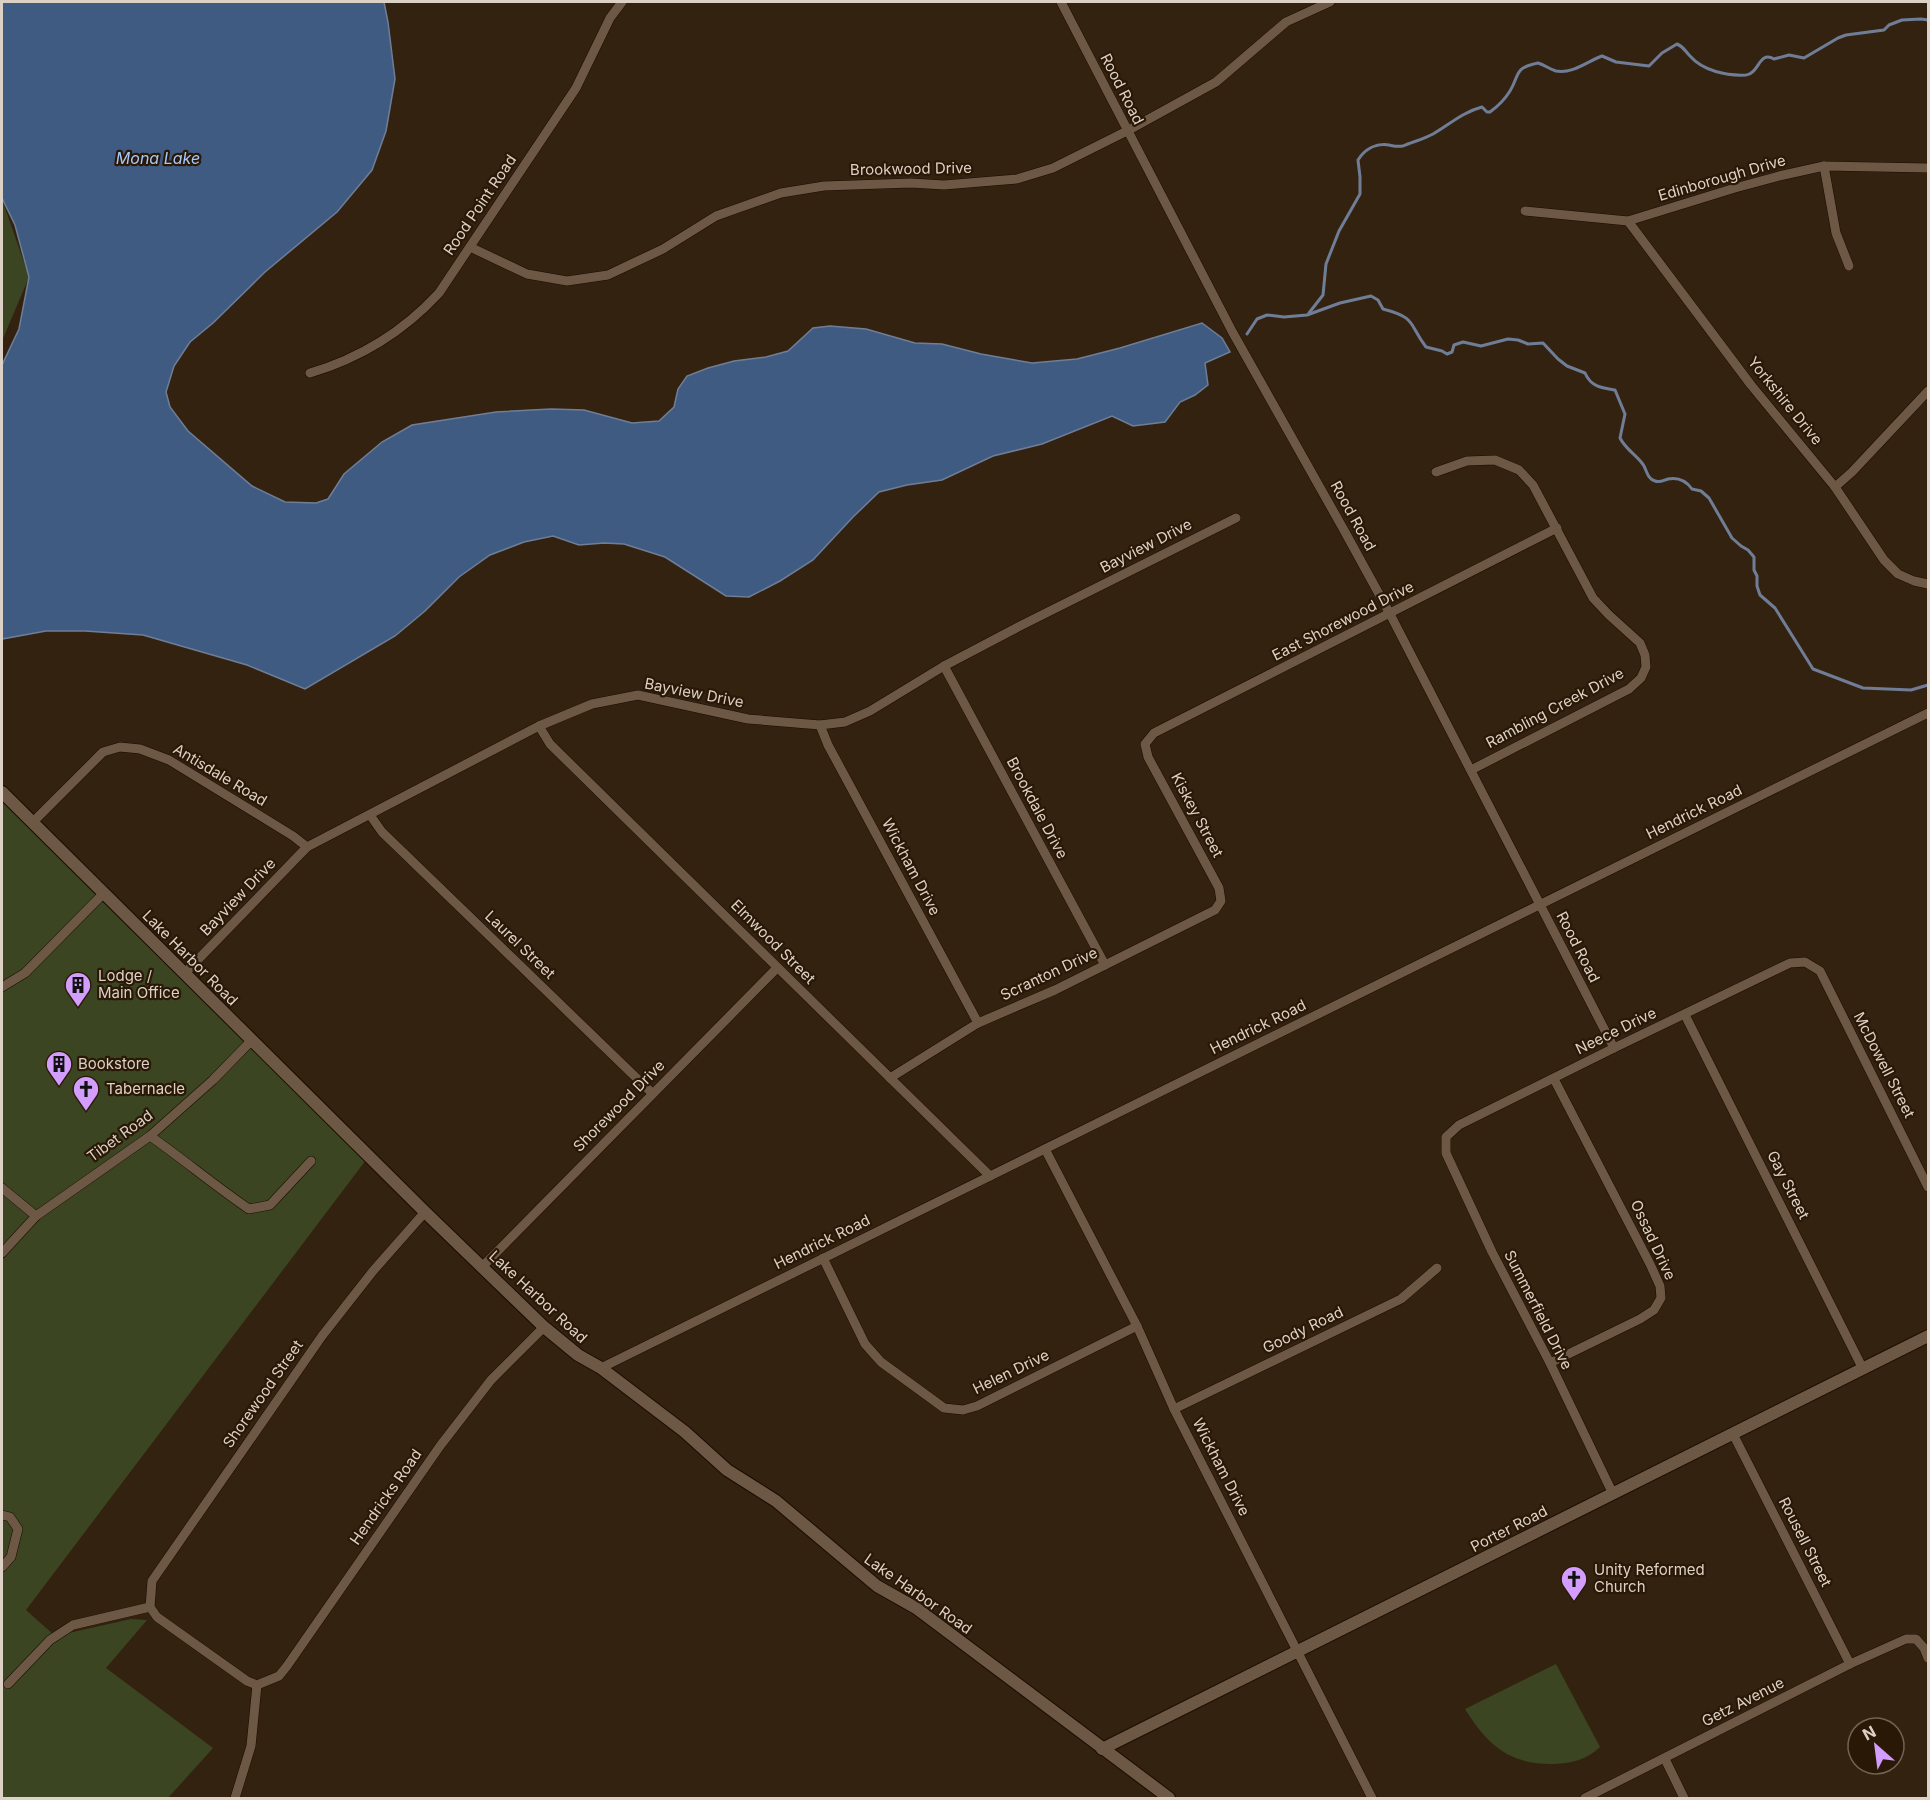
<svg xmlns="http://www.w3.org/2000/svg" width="1930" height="1800" font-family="Inter,sans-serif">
<rect width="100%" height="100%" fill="#342210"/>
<g fill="#3b4522">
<path d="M2 199 29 277 2 341Z"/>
<path d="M2 792 369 1156 26 1610 55 1636 131 1619 147 1620 106 1668 213 1748 168 1798H2Z"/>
<path d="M1556 1664 1600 1747C1586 1760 1573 1763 1554 1764 1510 1765 1487 1745 1465 1709Z"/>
</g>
<path fill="#405b82" stroke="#6f7e96" stroke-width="1.5" d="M2 2H384L388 22 395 79 386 131 372 170 337 212 265 272 213 323 190 342 174 366 166 392 170 407 188 431 252 486 285 502 316 503 328 499 344 474 382 442 412 425 496 412 551 409 584 410 632 423 659 421 674 407 678 389 687 376 708 368 734 361 766 357 788 351 813 328 830 326 866 329 915 343 942 344 981 354 1032 363 1077 359 1120 348 1202 323 1222 338 1230 352 1205 363 1208 385 1195 395 1180 402 1165 422 1133 426 1112 416 1042 444 993 456 942 480 907 485 879 492 853 517 813 560 780 581 749 597 726 596 665 557 624 544 604 543 579 545 553 536 524 542 490 555 459 577 425 611 395 636 305 689 247 665 143 635 85 631H46L2 639V365L19 329 29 277 15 225 2 198Z"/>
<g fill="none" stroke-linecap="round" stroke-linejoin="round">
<g stroke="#6f7e96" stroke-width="3">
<path d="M1309 313 1323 295 1326 264 1339 231 1360 194V177L1358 160C1365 149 1376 143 1389 145 1394 146 1397 147 1403 146 1412 142 1424 139 1433 134 1450 124 1463 112 1482 107L1487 112H1490C1497 107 1505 99 1510 91 1520 75 1513 68 1538 63 1545 65 1549 69 1556 71 1573 74 1588 61 1602 56L1616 62 1649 66 1662 53 1677 44C1684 47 1685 51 1690 56 1703 71 1727 76 1746 75 1759 74 1759 50 1774 59L1789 55 1804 58 1838 38 1846 35 1884 30 1889 25 1902 20 1921 19 1928 20"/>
<path d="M1247 334 1257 319 1267 315 1284 317 1307 315 1340 303 1371 296 1378 300 1383 309C1417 318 1408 323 1426 347L1442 351 1447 354 1452 352 1454 345 1463 342 1481 346 1508 339 1518 340 1528 344 1543 343 1558 359 1567 366 1585 373C1591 387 1602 388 1615 390L1625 414 1620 438C1626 450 1638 456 1644 466 1647 472 1648 479 1655 481 1660 483 1664 480 1668 479 1679 477 1687 482 1692 489L1701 491 1709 498 1732 538 1741 546 1748 550 1754 557V570L1757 576V586L1760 595 1775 608 1813 669 1863 688 1911 690 1928 685"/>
</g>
<g stroke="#1b0b00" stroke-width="10">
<g id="minor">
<path d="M1061 2 1233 333 1345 532 1390 614 1614 1048"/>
<path d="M1824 166 1836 233 1849 266"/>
<path d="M1525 211 1628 221 1735 188 1779 176 1824 166 1928 168"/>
<path d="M1628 221 1751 385 1835 487 1884 560 1898 574 1914 581 1928 584"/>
<path d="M470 247 527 274 567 281 608 275 663 249 716 216 781 193 824 186 911 183 944 185 1017 179 1053 168 1127 131 1216 82 1286 22 1330 2"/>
<path d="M310 373C361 358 403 332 439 293L576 88 610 18 622 2"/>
<path d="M1436 472 1467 461 1495 460 1519 470 1533 485 1593 598 1609 615 1640 643 1645 655 1646 667 1641 678 1629 689 1471 770"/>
<path d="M1835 487 1852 472 1928 391"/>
<path d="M944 666 1105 965"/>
<path d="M820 725 828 745 978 1023"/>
<path d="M539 726 550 744 990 1176"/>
<path d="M370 815 382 832 652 1093"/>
<path d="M33 822 103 752 120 747 140 749 169 760 293 836 307 847"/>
<path d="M184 974 307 847 539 726 592 704 638 695 748 719 820 725 845 722 870 711 944 666 1020 626 1236 518"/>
<path d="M2 987 25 973 103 894"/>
<path d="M1685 1015 1863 1369"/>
<path d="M890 1078 978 1023 1055 990 1215 910 1221 901 1219 888 1148 757 1145 744 1154 733 1557 528"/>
<path d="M150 1136C183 1159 215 1186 249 1209L270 1205 311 1161"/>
<path d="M1045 1149 1137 1326 1174 1409 1372 1798"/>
<path d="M2 1188 36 1216"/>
<path d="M2 1253 36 1216 150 1136 213 1080 252 1040"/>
<path d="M823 1258 865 1344 881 1362 944 1408 963 1410 977 1406 1137 1326"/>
<path d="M483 1266 777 968"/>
<path d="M1550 1363 1640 1319 1654 1310 1661 1298 1660 1286 1650 1264 1554 1079"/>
<path d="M601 1368 1928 713"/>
<path d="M1174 1409 1401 1299 1437 1268"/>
<path d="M1733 1434 1850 1664"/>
<path d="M1613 1494 1550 1363 1492 1252 1446 1153V1137L1459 1125 1614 1048 1790 963 1805 962 1820 971 1928 1187"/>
<path d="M2 1515 10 1517 18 1529 11 1557 2 1567"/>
<path d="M150 1607 152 1581 322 1336 373 1271 425 1212"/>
<path d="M150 1607 157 1617 247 1681 257 1685"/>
<path d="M8 1684 50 1640 73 1625 150 1607"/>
<path d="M257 1685 279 1676 287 1666 440 1446 491 1380 544 1327"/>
<path d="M1665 1759 1684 1798"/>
<path d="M235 1798 251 1746 257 1685"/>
<path d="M1585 1798 1850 1664 1906 1639H1916L1924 1648 1928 1658"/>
</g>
</g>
<g stroke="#1b0b00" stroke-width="14">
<g id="tertiary">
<path d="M2 792 425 1212 544 1327 578 1355 601 1368 685 1432 727 1470 776 1501 877 1586 916 1608 1169 1798"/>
<path d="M1102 1749 1928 1336"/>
</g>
</g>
<use href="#minor" stroke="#6d5845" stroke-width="9"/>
<use href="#tertiary" stroke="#6d5845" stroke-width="12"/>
</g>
<defs>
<g id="building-pin" transform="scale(1.35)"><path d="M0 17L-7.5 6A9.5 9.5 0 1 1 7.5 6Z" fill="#d29dfd" stroke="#2a1806"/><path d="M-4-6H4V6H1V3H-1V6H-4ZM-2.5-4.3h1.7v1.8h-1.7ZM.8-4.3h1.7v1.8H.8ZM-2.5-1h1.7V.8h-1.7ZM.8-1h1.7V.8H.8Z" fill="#111"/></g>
<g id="church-pin" transform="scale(1.35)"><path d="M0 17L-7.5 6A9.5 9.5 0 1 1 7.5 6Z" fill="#d29dfd" stroke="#2a1806"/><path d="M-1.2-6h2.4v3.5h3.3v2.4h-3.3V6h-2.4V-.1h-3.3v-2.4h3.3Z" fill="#111"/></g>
</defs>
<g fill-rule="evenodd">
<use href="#building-pin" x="78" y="985"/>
<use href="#building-pin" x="59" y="1064"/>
<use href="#church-pin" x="86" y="1089"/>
<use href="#church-pin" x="1574" y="1579"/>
</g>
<g text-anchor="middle" stroke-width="4.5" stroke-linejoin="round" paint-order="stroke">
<g font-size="15" fill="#ddd1c6" stroke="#2a1806">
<text transform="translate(1122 89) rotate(63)" y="5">Rood Road</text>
<text transform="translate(911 169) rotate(-1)" y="5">Brookwood Drive</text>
<text transform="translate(1722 178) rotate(-16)" y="5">Edinborough Drive</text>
<text transform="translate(480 205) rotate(-56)" y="5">Rood Point Road</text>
<text transform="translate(1785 401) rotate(51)" y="5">Yorkshire Drive</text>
<text transform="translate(1353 516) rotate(61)" y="5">Rood Road</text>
<text transform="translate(1146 546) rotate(-27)" y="5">Bayview Drive</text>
<text transform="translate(1343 621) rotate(-27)" y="5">East Shorewood Drive</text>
<text transform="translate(694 693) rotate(11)" y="5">Bayview Drive</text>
<text transform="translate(1555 708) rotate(-28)" y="5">Rambling Creek Drive</text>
<text transform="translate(220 775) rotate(31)" y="5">Antisdale Road</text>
<text transform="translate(1037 808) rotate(62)" y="5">Brookdale Drive</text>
<text transform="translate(1694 812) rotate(-26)" y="5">Hendrick Road</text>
<text transform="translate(1197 815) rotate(62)" y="5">Kiskey Street</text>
<text transform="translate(911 867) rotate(62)" y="5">Wickham Drive</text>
<text transform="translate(238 897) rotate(-46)" y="5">Bayview Drive</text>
<text transform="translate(773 942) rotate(45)" y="5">Elmwood Street</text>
<text transform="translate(520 945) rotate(44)" y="5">Laurel Street</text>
<text transform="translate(1578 947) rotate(63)" y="5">Rood Road</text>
<text transform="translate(190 958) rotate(45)" y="5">Lake Harbor Road</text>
<text transform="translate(1049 974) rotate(-25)" y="5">Scranton Drive</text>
<text transform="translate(1258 1027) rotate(-26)" y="5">Hendrick Road</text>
<text transform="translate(1616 1031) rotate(-26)" y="5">Neece Drive</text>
<text transform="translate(1884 1065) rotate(63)" y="5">McDowell Street</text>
<text transform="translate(619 1106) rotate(-45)" y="5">Shorewood Drive</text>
<text transform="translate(120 1136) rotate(-36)" y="5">Tibet Road</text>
<text transform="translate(1788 1185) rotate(63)" y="5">Gay Street</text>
<text transform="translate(1653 1240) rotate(65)" y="5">Ossad Drive</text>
<text transform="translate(822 1242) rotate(-26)" y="5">Hendrick Road</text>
<text transform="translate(538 1297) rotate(43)" y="5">Lake Harbor Road</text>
<text transform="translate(1538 1310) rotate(63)" y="5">Summerfield Drive</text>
<text transform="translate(1303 1330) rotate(-26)" y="5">Goody Road</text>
<text transform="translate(1011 1372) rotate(-26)" y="5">Helen Drive</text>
<text transform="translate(263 1394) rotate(-55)" y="5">Shorewood Street</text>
<text transform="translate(1221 1467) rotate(63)" y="5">Wickham Drive</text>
<text transform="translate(386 1497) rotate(-55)" y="5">Hendricks Road</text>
<text transform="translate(1509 1529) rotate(-27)" y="5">Porter Road</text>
<text transform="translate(1805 1542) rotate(63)" y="5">Rousell Street</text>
<text transform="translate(918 1594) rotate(35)" y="5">Lake Harbor Road</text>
<text transform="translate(1743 1702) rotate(-27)" y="5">Getz Avenue</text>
</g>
<g font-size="15" fill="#ddd1c6" stroke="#2a1806" text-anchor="start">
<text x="98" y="981">Lodge /<tspan x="98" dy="17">Main Office</tspan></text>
<text x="78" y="1069">Bookstore</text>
<text x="106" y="1094">Tabernacle</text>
<text x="1594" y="1575">Unity Reformed<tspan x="1594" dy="17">Church</tspan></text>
</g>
<g font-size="16" font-style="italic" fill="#a6c9fc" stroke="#2a1806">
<text x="158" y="164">Mona Lake</text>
</g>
</g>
<rect width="1930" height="1800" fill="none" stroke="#ddd1c6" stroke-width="6"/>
<g transform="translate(1876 1746) rotate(332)"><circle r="28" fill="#2a1806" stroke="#726253" stroke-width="1.5"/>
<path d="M0-4.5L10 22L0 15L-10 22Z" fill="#d29dfd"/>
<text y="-9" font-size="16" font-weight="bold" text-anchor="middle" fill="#ddd1c6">N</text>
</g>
</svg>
